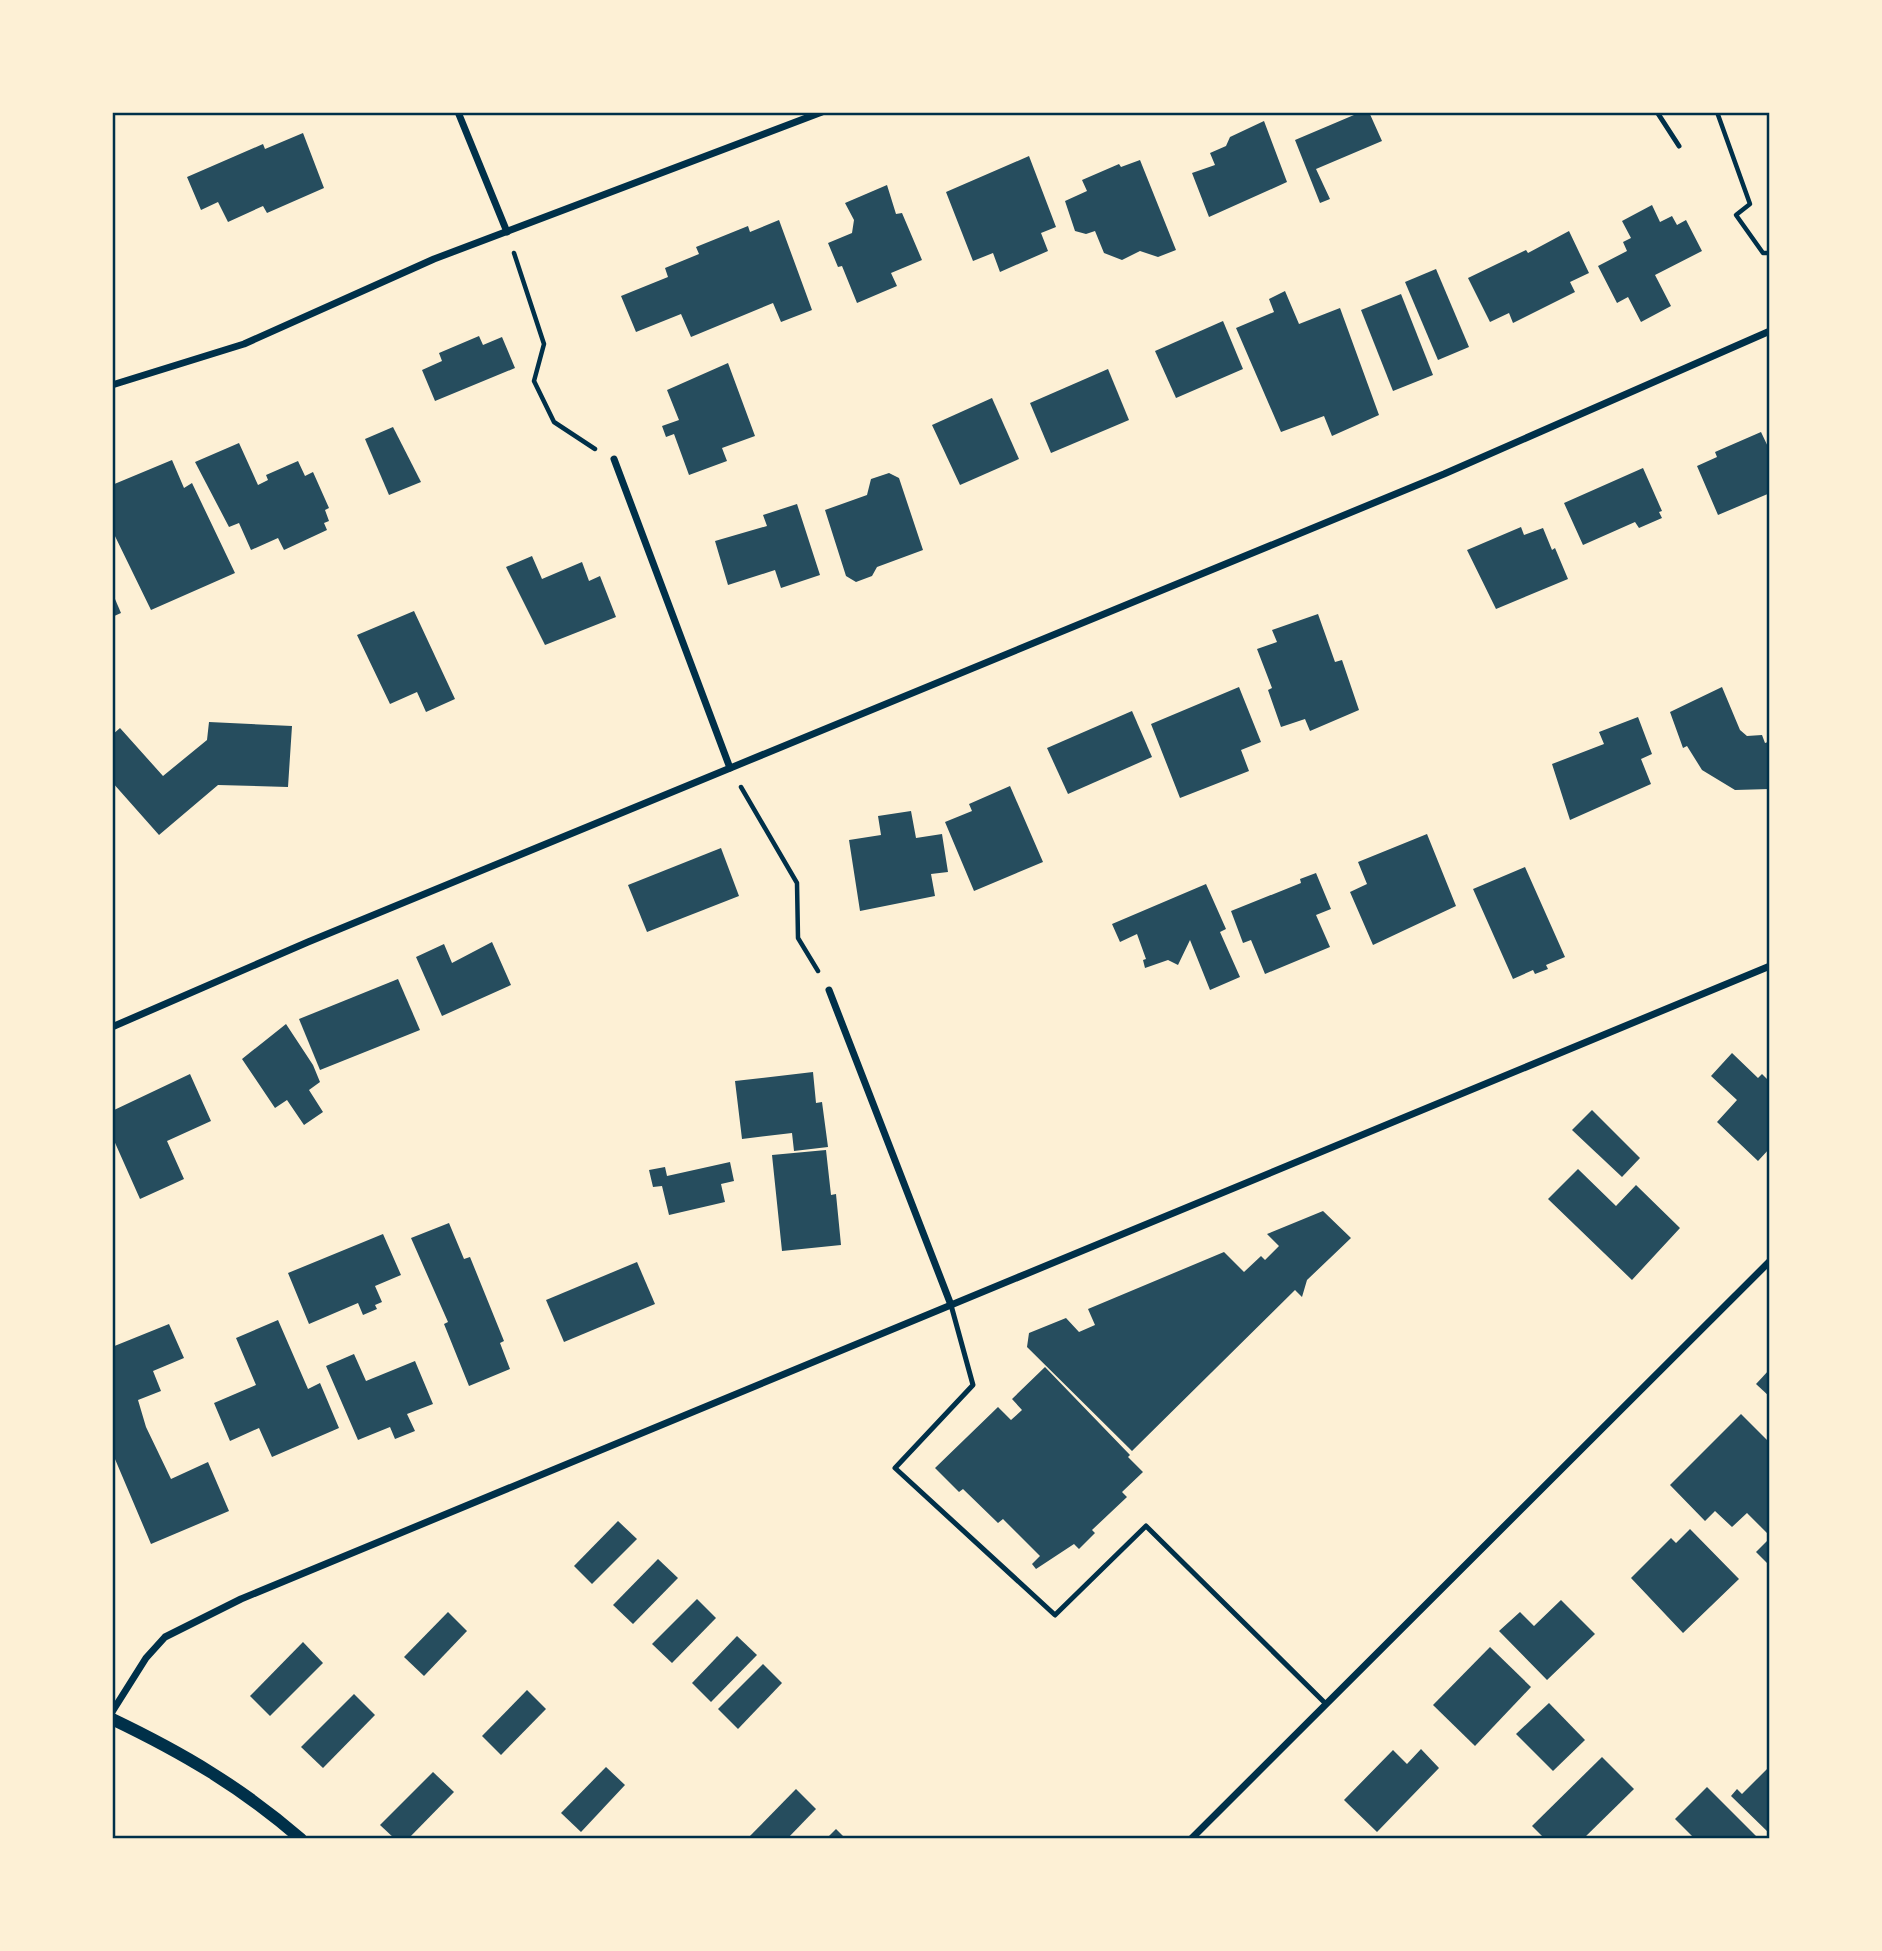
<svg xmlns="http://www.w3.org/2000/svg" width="1882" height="1951" font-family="'Alegreya Sans',sans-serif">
<rect width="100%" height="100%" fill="#fdf0d5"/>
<g fill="#264d5e">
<path d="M1361 112H1369L1382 141 1316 169 1330 199 1320 203 1295 140Z"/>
<path d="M1264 121 1287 182 1209 217 1192 173 1215 165 1210 153 1226 146 1230 137Z"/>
<path d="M303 133 324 188 267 213 263 206 228 222 218 202 201 210 187 177 263 144 265 149Z"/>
<path d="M1029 156 1056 227 1041 233 1048 251 1000 272 993 253 973 261 946 192Z"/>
<path d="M1140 160 1176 250 1158 257 1140 251 1122 260 1104 253 1095 231 1086 234 1075 231 1065 201 1087 191 1082 180 1119 164 1121 167Z"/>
<path d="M887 185 896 214 902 213 922 260 891 273 897 286 857 303 842 266 838 267 828 243 852 233 854 220 845 203Z"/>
<path d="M1652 205 1660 222 1672 216 1677 225 1686 220 1702 251 1655 275 1671 306 1641 322 1628 297 1617 303 1598 266 1627 251 1623 242 1631 238 1622 221Z"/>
<path d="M779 220 812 310 781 322 773 303 691 337 681 314 636 332 621 296 668 277 665 268 699 254 696 247 748 226 750 232Z"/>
<path d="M1569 231 1589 273 1570 282 1575 292 1513 323 1509 313 1490 322 1468 278 1526 250 1528 253Z"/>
<path d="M1436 269 1469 347 1438 360 1405 282Z"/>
<path d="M1285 291 1299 324 1340 308 1379 415 1332 436 1324 416 1281 432 1236 328 1274 312 1269 299Z"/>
<path d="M1401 294 1433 375 1393 391 1361 310Z"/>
<path d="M1223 321 1243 369 1176 398 1155 351Z"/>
<path d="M479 336 483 345 502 337 515 368 435 401 422 370 442 361 439 353Z"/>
<path d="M728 363 755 436 722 448 727 461 689 475 674 434 666 437 662 426 679 420 667 390Z"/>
<path d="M1108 369 1129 420 1051 453 1030 403Z"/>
<path d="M992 398 1019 459 960 485 932 425Z"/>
<path d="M393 427 421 482 389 495 365 439Z"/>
<path d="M1761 432 1770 451V493L1718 515 1697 466 1717 457 1715 452Z"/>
<path d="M239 443 258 485 268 480 266 475 298 461 305 476 313 472 329 508 325 510 329 521 324 523 327 530 284 550 278 538 251 550 239 523 229 527 195 462Z"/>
<path d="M172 460 184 488 192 483 235 573 151 610 112 530V485Z"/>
<path d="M1643 468 1662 511 1659 512 1662 518 1639 528 1635 522 1583 545 1564 503Z"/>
<path d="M889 473 899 478 923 550 877 567 872 576 856 582 846 576 825 510 867 495 871 479Z"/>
<path d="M797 504 820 575 781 588 775 570 728 585 715 541 767 526 763 515Z"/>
<path d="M1521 527 1524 535 1543 528 1552 550 1555 548 1568 579 1496 609 1467 550Z"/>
<path d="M532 556 542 579 582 562 589 581 600 576 616 617 545 645 506 567Z"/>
<path d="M112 592 121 613 112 617Z"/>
<path d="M414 611 455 699 426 712 417 692 390 704 357 635Z"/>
<path d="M1318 614 1335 662 1342 660 1359 710 1310 731 1305 719 1281 727 1268 690 1272 688 1257 649 1277 642 1272 630Z"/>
<path d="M1239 687 1261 742 1241 750 1249 771 1180 798 1151 724Z"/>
<path d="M1722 687 1740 730 1747 736 1762 735 1765 743 1768 742 1770 789 1735 790 1702 770 1687 746 1683 748 1670 712Z"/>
<path d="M1132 711 1152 757 1068 794 1047 748Z"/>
<path d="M1638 717 1652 754 1641 759 1651 784 1570 820 1552 764 1604 744 1599 732Z"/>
<path d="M209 722 292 726 288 787 218 785 159 835 112 782V735L120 728 163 776 207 740Z"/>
<path d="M1010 786 1043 862 974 891 945 822 972 811 969 804Z"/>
<path d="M911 811 916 838 942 834 948 872 931 874 935 896 860 911 849 840 881 835 878 816Z"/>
<path d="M1427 834 1456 906 1373 945 1350 892 1367 884 1358 862Z"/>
<path d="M721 848 739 896 647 932 628 885Z"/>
<path d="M1525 867 1565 957 1546 965 1548 969 1535 974 1533 970 1513 979 1473 889Z"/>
<path d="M1316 873 1331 909 1316 915 1330 947 1265 974 1251 940 1243 943 1231 911 1301 883 1300 879Z"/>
<path d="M1206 884 1226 929 1220 932 1240 977 1210 990 1190 940 1178 965 1168 960 1145 968 1143 960 1146 959 1137 934 1120 942 1112 924Z"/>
<path d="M492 942 511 985 442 1016 416 957 444 944 452 963Z"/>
<path d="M398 979 420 1030 320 1070 299 1019Z"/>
<path d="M286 1024 313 1065 320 1082 309 1090 323 1112 304 1125 287 1100 275 1108 242 1059Z"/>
<path d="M1732 1053 1758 1078 1762 1074 1770 1082V1148L1758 1161 1717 1122 1737 1100 1711 1076Z"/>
<path d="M813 1072 816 1103 822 1102 828 1147 794 1151 792 1133 742 1139 735 1081Z"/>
<path d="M190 1074 211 1121 167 1141 184 1179 140 1199 112 1136V1111Z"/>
<path d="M1592 1110 1640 1158 1622 1177 1572 1130Z"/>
<path d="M826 1150 831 1195 836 1194 841 1245 782 1251 772 1155Z"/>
<path d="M730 1162 734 1181 721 1184 725 1202 669 1215 662 1186 653 1187 649 1170 665 1167 667 1176Z"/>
<path d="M1578 1169 1616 1206 1636 1185 1680 1228 1632 1280 1548 1199Z"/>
<path d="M1323 1211 1351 1238 1307 1280 1302 1297 1295 1290 1132 1451 1027 1347 1029 1333 1066 1318 1079 1332 1095 1325 1088 1309 1224 1252 1244 1272 1261 1256 1265 1260 1279 1246 1267 1234Z"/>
<path d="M449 1223 464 1259 470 1257 504 1341 500 1343 510 1369 469 1386 444 1324 448 1322 411 1238Z"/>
<path d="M383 1234 401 1275 375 1286 382 1302 375 1305 377 1309 363 1315 358 1303 309 1324 288 1273Z"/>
<path d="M637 1262 655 1304 564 1342 546 1300Z"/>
<path d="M278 1320 308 1389 320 1383 339 1428 272 1457 259 1428 230 1441 214 1403 256 1385 236 1338Z"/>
<path d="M169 1324 184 1358 153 1371 161 1391 138 1400 146 1427 171 1479 208 1462 229 1511 151 1544 112 1452V1347Z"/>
<path d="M354 1354 366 1381 415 1361 433 1404 407 1414 415 1431 395 1439 390 1427 358 1440 326 1366Z"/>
<path d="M1045 1367 1130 1455 1128 1457 1143 1472 1122 1492 1127 1497 1092 1530 1095 1533 1079 1549 1074 1544 1036 1569 1032 1564 1040 1556 1003 1519 998 1523 963 1489 959 1492 935 1468 998 1407 1011 1420 1022 1410 1012 1399Z"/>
<path d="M1770 1369V1397L1756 1384Z"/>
<path d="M1741 1414 1770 1443V1536L1747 1513 1732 1527 1715 1511 1705 1521 1670 1485Z"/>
<path d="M618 1521 637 1539 592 1584 574 1566Z"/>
<path d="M1690 1529 1739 1579 1683 1633 1631 1578 1671 1538 1676 1543Z"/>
<path d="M1770 1538V1566L1756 1552Z"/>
<path d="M658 1559 678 1578 633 1624 613 1605Z"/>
<path d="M697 1599 716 1618 672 1663 652 1644Z"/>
<path d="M1561 1600 1595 1634 1547 1680 1499 1631 1520 1612 1534 1626Z"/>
<path d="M448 1612 467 1631 424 1676 404 1657Z"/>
<path d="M737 1636 757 1655 711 1702 692 1683Z"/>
<path d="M303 1642 323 1663 270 1716 250 1696Z"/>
<path d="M1490 1647 1531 1687 1475 1746 1433 1705Z"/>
<path d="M763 1664 782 1683 738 1729 718 1709Z"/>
<path d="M527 1690 546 1709 501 1755 482 1736Z"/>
<path d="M354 1694 375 1715 323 1768 301 1747Z"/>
<path d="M1549 1703 1585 1740 1553 1771 1516 1734Z"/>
<path d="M1421 1749 1439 1768 1377 1832 1344 1800 1393 1750 1407 1764Z"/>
<path d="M1602 1757 1634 1789 1583 1839H1545L1532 1826Z"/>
<path d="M606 1767 625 1785 581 1832 561 1813Z"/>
<path d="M1768 1768 1770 1769V1834L1731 1796 1737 1789 1742 1794Z"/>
<path d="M433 1772 454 1792 408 1839H395L380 1825Z"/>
<path d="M1707 1787 1759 1839H1695L1675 1819Z"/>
<path d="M796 1789 816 1809 787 1839H747Z"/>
<path d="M836 1829 846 1839H826Z"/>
</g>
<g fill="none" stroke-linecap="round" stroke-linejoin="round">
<g stroke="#003049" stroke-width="4.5">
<path d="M1717 112 1750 204 1736 215 1763 253H1770"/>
<path d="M514 253 544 344 534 381 554 422 595 449"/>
<path d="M741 787 797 883 798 938 818 971"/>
</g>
<g stroke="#003049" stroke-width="5">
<path d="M1657 112 1679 146"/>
<path d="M951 1305 973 1385 895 1468 1055 1615 1146 1526 1326 1704"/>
</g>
<g stroke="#003049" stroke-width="7">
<path d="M458 112 507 232"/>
<path d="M112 385 244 344 434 259 822 112"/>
<path d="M614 459 730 768"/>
<path d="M829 990 951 1305"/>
<path d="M112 1027 308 942 1444 474 1770 331"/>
<path d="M112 1712 146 1658 165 1637 241 1599 1770 966"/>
<path d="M1191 1839 1770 1261"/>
</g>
<path stroke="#003049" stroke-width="12" d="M112 1719C183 1753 241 1787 301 1839"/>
</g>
<rect width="1882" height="1951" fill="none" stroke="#fdf0d5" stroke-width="228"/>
<rect x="114" y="114" width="1654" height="1723" fill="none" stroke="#003049" stroke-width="2.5"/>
</svg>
